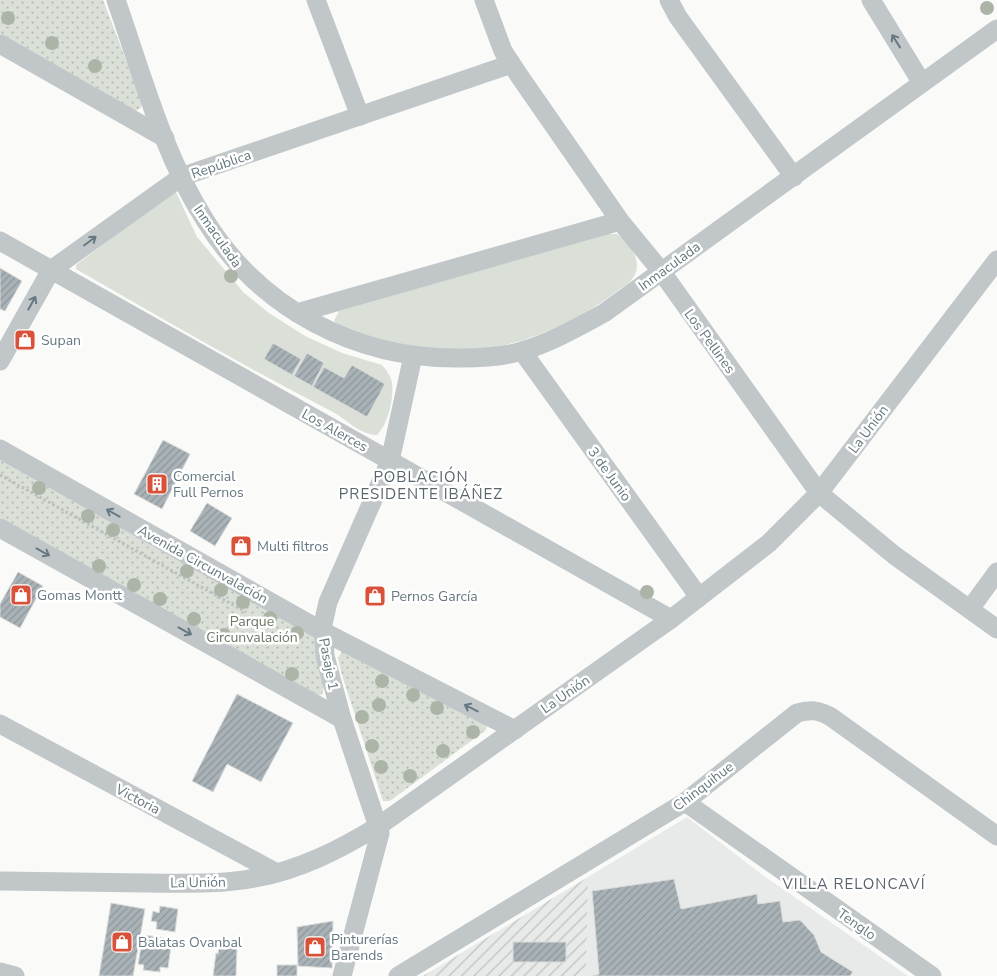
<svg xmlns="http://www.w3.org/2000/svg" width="997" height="976" font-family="'Nunito Sans',sans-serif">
<defs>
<pattern id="industrial-furrows" width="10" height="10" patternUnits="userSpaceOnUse" patternTransform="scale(1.25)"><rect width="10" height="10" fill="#e8eae9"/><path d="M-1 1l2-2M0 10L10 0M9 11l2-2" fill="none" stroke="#c0c2c2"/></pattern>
<pattern id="park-dots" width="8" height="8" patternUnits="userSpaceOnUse" patternTransform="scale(1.25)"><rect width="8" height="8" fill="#dadfd7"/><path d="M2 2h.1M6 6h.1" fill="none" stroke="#b5bab4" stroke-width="1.8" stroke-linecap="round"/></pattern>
<pattern id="building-hatch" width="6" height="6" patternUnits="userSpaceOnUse" patternTransform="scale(1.25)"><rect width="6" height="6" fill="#a9b2b7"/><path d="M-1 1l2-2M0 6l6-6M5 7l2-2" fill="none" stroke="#8d969a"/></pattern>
</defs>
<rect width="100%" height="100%" fill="#fafaf8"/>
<path fill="#e8eae9" d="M687 817 760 873 908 976H586L588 877Z"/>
<path fill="url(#industrial-furrows)" d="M588 877 586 976H423Z"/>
<g fill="#dadfd7">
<path d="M175 190 197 237 244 293 269 313 305 336 342 353 382 365C386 370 391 376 392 383 394 398 388 425 377 435 358 434 348 420 331 411 245 367 160 317 76 269V265Z"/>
<path d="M607 234H617C630 243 645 264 632 279 629 284 622 287 617 291 578 321 527 344 478 350 430 355 384 341 339 327L334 321 339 311Z"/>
</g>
<g fill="url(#park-dots)">
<path d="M0 0H103L142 102 141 108 135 111 128 108 0 34Z"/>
<path d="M0 460 315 637 324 686 322 695H317L0 518Z"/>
<path d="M342 651 487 723 486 730 390 801H383L341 672 338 658Z"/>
</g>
<g fill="url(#building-hatch)" stroke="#dcdcda">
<path d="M0 268 22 281 5 311 0 309Z"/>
<path d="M273 343 301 359 292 375 264 359Z"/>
<path d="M307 353 324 363 312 386 294 376Z"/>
<path d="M352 365 385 384 367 417 313 387 324 367 344 378Z"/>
<path d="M163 440 190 454 162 509 134 494Z"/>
<path d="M207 503 232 518 215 546 190 531Z"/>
<path d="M18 572 43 586 20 628 0 617V604Z"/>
<path d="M237 694 293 723 261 782 227 764 213 792 192 781Z"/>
<path d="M674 879 681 909 757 894 758 904 780 901 783 922 800 920 814 935 821 952 853 972 850 976H592L599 974 592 891Z"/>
<path d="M111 903 145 909 133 976H99Z"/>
<path d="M160 906 178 909 175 932 156 929 157 922 151 921 153 911 159 913Z"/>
<path d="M333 921 332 968 298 966 297 927Z"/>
<path d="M143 935 165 938 163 945 171 946 168 968 160 967V972L143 970 144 965 138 964Z"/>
<rect x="513" y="942" width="53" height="20"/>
<path d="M219 946 237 948 236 976H213L216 953 218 954Z"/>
<rect x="277" y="965" width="20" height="11"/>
</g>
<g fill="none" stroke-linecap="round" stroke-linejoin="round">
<path stroke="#bcbfc1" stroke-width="3" stroke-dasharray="2.5 2.5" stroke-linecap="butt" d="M0 475 246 612"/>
<g stroke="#c1c6c9" stroke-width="19">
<path d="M116 0C142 74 163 154 205 220 260 309 357 360 462 358 481 358 503 357 522 351 550 343 578 327 604 313L997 29"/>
<path d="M316 0 360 116"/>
<path d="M484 0 503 51 518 74 620 221 661 271 819 493 894 555 997 629"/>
<path d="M669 0 678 17 794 177"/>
<path d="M871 0 922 83"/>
<path d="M0 44 165 138"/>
<path d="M0 241 671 619"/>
<path d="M297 313 620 221"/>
<path d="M522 351 699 597"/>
<path d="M0 361 51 270 181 177 511 64"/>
<path d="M0 449 322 631 515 730"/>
<path d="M0 528 342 719"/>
<path d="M970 609 997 572"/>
<path d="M0 724 277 873"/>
<path d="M685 802 932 976"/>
<path d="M0 881C48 882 96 882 145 883 181 883 218 885 255 878 300 870 341 849 380 825L671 619 769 543 819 493 997 260"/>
<path d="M0 972 15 976"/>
<path d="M342 976 380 833 342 719 325 656 323 624 328 602 390 461 413 356"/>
<path d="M398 976 685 802 797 713C810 709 819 710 831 717L997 836"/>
</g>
</g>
<g fill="#abb4a7">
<circle cx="987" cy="8" r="7"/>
<circle cx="8" cy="18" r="7"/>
<circle cx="52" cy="43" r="7"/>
<circle cx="95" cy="66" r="7"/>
<circle cx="231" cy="276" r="7"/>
<circle cx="39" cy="488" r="7"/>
<circle cx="88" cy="516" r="7"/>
<circle cx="113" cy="530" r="7"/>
<circle cx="99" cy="566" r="7"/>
<circle cx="187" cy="571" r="7"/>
<circle cx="134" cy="585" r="7"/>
<circle cx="221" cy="590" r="7"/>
<circle cx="647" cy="592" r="7"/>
<circle cx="160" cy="599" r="7"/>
<circle cx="243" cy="602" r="7"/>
<circle cx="270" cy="618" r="7"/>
<circle cx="194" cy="619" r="7"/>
<circle cx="297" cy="633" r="7"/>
<circle cx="224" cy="635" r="7"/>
<circle cx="292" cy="674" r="7"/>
<circle cx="382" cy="681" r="7"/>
<circle cx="413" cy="695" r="7"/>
<circle cx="379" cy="705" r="7"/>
<circle cx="437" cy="708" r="7"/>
<circle cx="362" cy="717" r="7"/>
<circle cx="473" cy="732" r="7"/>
<circle cx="372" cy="746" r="7"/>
<circle cx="443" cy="751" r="7"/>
<circle cx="381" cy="767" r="7"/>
<circle cx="410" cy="776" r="7"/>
</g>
<defs><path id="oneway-shaft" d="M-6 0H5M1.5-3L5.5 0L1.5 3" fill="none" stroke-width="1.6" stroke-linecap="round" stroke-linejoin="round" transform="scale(1.25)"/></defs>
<g stroke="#667881">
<use href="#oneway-shaft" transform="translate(896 41) rotate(-122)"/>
<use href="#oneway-shaft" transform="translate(90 241) rotate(-37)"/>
<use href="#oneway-shaft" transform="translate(32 303) rotate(-61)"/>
<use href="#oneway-shaft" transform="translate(113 513) rotate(-151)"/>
<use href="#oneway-shaft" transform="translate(43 552) rotate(29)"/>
<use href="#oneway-shaft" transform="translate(185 631) rotate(29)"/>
<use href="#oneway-shaft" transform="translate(471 708) rotate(-153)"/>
</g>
<defs>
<g id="shop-square" transform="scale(1.125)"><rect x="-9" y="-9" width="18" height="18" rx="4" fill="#d95139" stroke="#fff"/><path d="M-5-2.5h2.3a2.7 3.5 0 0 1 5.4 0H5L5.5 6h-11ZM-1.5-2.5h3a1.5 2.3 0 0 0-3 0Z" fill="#fff"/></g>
<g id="building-square" transform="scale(1.125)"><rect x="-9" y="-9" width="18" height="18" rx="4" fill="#d95139" stroke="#fff"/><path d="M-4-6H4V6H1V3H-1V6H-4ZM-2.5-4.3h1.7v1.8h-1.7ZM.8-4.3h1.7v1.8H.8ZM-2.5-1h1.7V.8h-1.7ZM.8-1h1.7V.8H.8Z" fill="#fff"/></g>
</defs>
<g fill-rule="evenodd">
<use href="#shop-square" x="25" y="340"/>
<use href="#building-square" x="157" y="484"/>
<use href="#shop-square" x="241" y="546"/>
<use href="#shop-square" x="21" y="595"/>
<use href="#shop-square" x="375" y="596"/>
<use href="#shop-square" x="122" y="942"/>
<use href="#shop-square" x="315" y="947"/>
</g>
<g text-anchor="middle" stroke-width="5" stroke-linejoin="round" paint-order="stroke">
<g font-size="14" fill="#667881" stroke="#fff">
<text transform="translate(221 164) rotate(-19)" y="5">República</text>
<text transform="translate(218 236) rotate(55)" y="5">Inmaculada</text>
<text transform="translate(669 266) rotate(-36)" y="5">Inmaculada</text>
<text transform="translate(710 341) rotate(54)" y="5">Los Pellines</text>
<text transform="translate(868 429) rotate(-53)" y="5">La Unión</text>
<text transform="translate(335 430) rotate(29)" y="5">Los Alerces</text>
<text transform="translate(610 474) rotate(54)" y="5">3 de Junio</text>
<text transform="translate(203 564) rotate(29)" y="5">Avenida Circunvalación</text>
<text transform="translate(329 664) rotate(79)" y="5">Pasaje 1</text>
<text transform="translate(565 694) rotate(-35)" y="5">La Unión</text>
<text transform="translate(703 786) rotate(-37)" y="5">Chinquihue</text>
<text transform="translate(138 799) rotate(28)" y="5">Victoria</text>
<text transform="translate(198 882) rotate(-1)" y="5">La Unión</text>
<text transform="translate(857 924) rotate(35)" y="5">Tenglo</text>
</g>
<g font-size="14" fill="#667881" stroke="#fff" text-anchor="start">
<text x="41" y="345">Supan</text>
<text x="173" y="481">Comercial<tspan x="173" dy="16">Full Pernos</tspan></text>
<text x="257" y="551">Multi filtros</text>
<text x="37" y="600">Gomas Montt</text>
<text x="391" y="601">Pernos García</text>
<text x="331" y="944">Pinturerías<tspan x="331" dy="16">Barends</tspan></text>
<text x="138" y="947">Balatas Ovanbal</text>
</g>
<g font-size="14" fill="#6a7a65" stroke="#fff">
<text x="252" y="626">Parque<tspan x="252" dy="16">Circunvalación</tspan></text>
</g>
<g font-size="15" letter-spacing="1" fill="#58656d" stroke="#fff">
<text x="421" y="482">POBLACIÓN<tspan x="421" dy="17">PRESIDENTE IBÁÑEZ</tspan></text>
<text x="854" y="889">VILLA RELONCAVÍ</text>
</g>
</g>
</svg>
